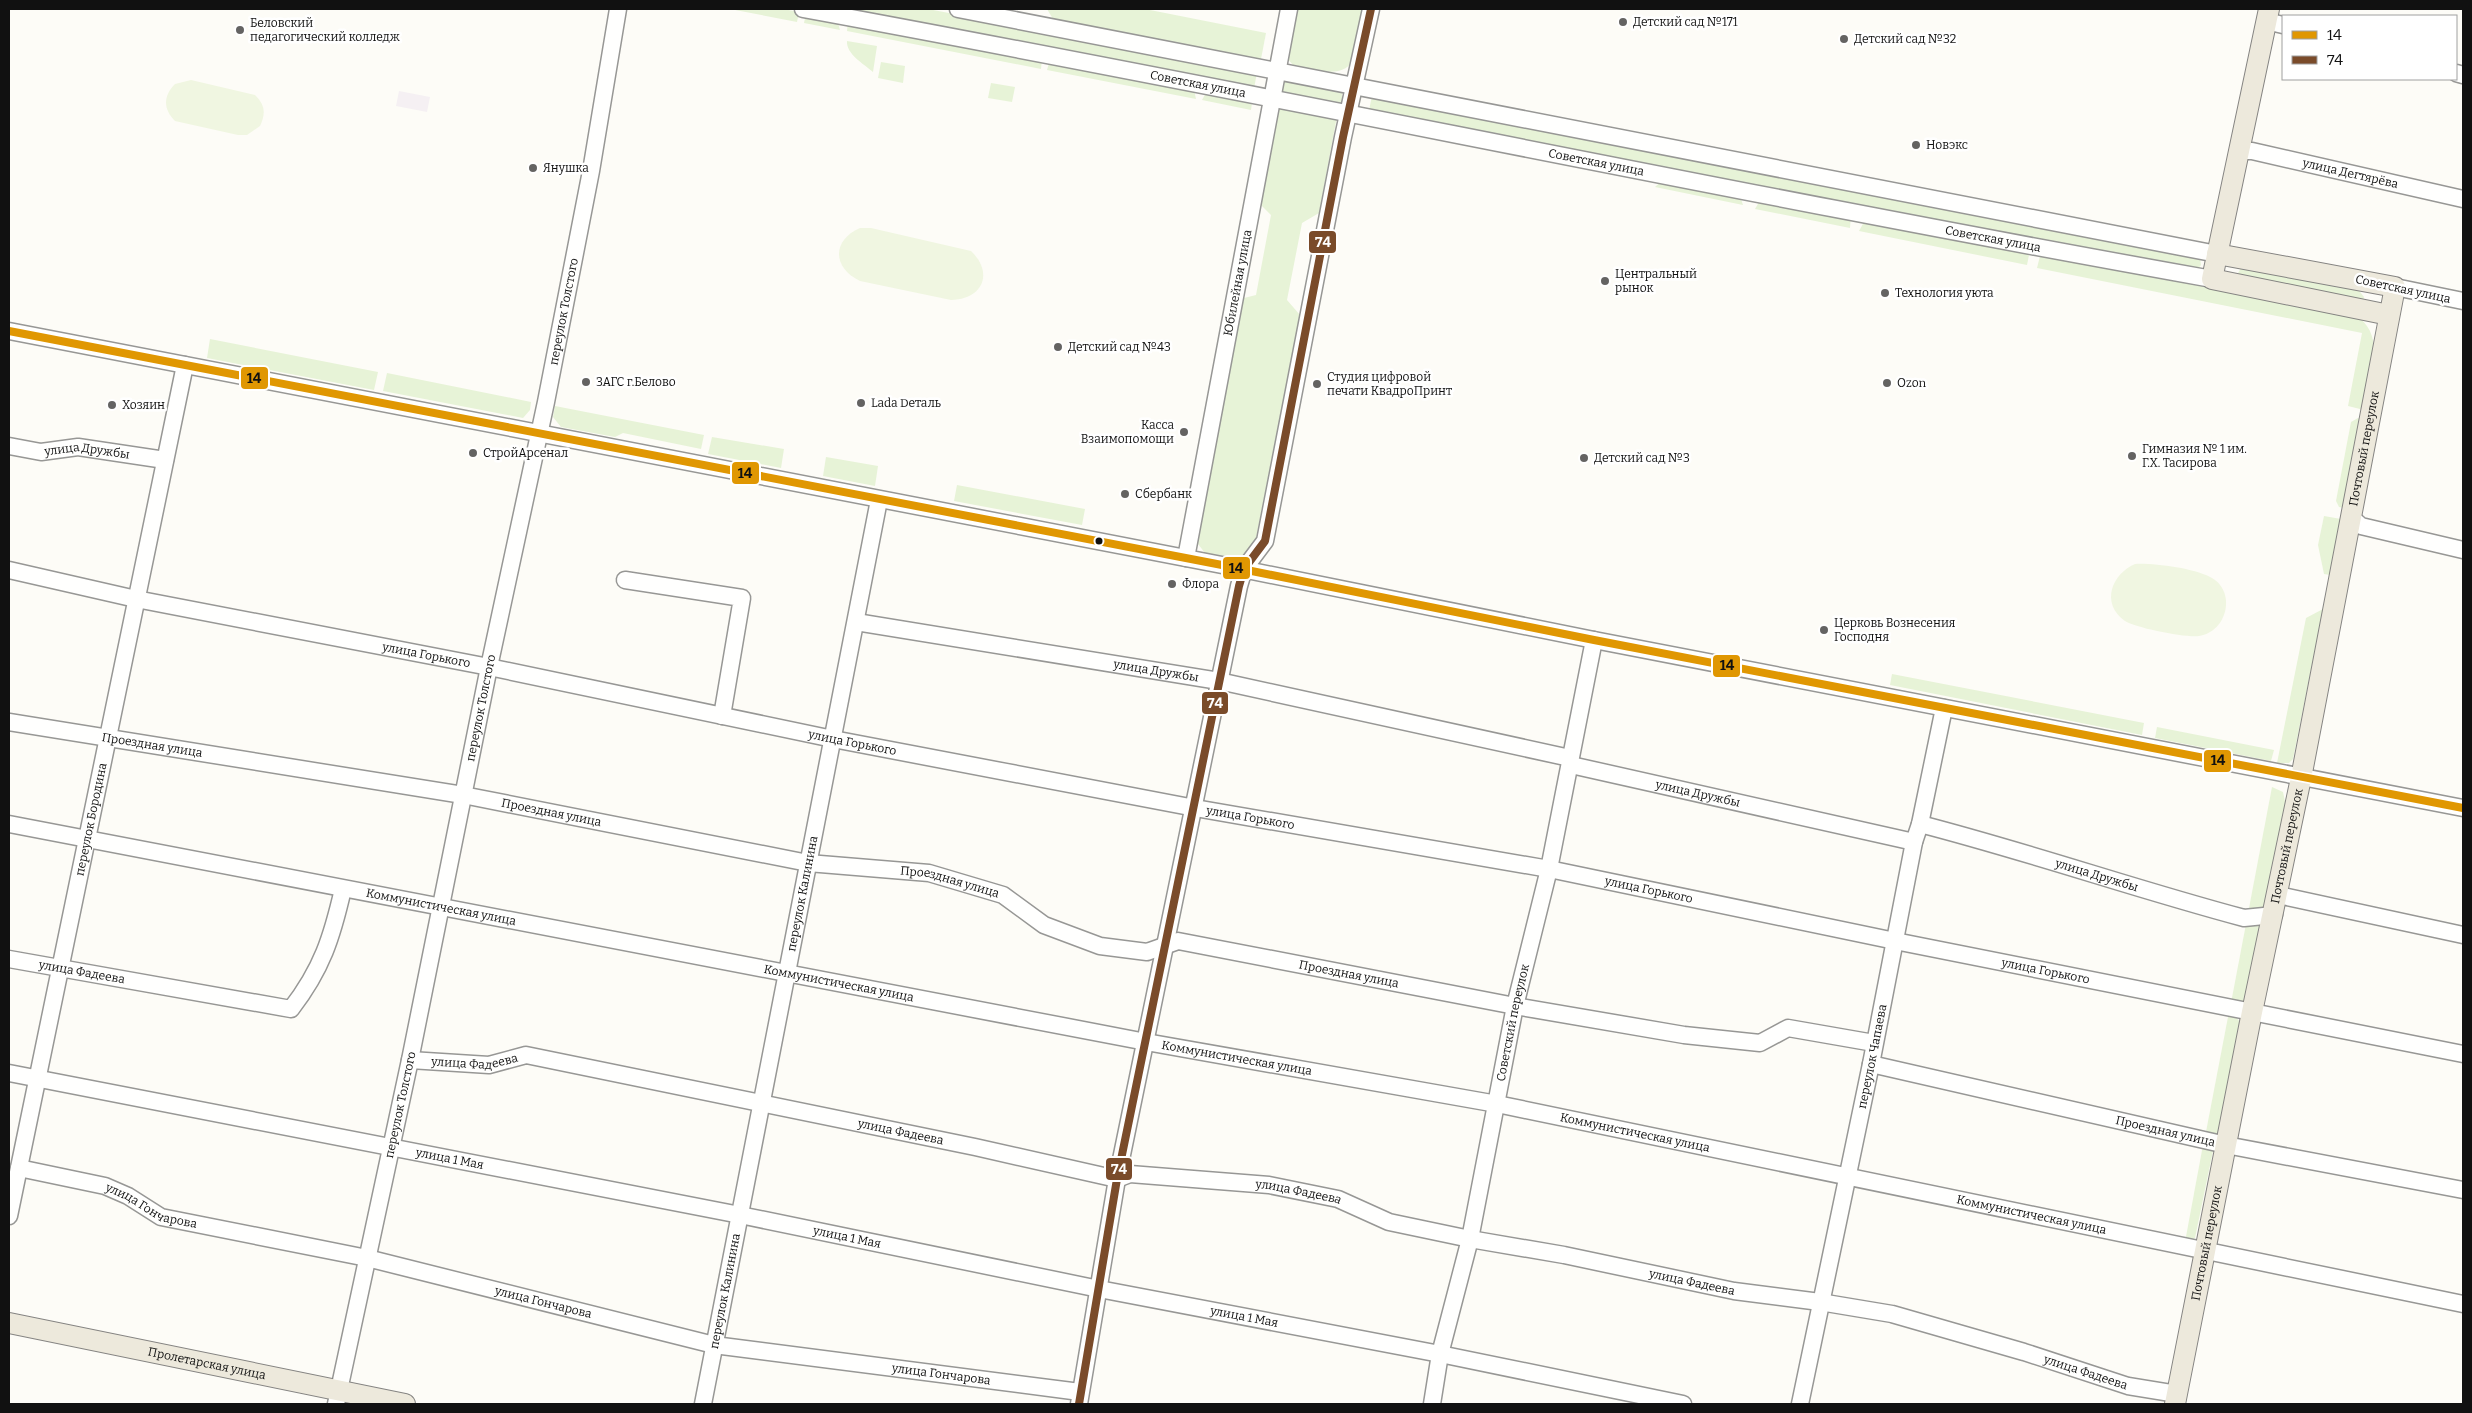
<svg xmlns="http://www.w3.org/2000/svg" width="2472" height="1413" font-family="Bitter,serif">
<rect width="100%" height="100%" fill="#fdfcf7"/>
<path fill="#f5f0f3" d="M399 91 430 97 427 112 396 106Z"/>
<g fill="#e7f3d7">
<path d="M730 9H783L799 12 797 22Z"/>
<path d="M828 9H928L1257 72 1254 89Z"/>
<path d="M1047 9H1145L1266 33 1261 59 1053 19Z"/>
<path d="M1293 9H1362L1352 62C1340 80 1311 68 1293 65L1286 57Z"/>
<path d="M806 13 837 20 840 30 804 23Z"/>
<path d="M848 21 1042 59 1041 69 847 31Z"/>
<path d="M847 41 877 46 873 72C864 64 846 54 847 41Z"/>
<path d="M881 62 905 66 903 83 878 78Z"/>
<path d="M1049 63 1194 90 1196 99 1047 70Z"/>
<path d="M1289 80 1342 91V101L1340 104 1282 92 1281 84Z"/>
<path d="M991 83 1015 87 1012 102 988 98Z"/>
<path d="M1206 93 1253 96 1251 110 1202 100Z"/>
<path d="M1372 96 2200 258 2201 265 2197 270 2190 272 1369 110Z"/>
<path d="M1277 105 1337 116 1319 213 1302 223 1287 300 1300 315 1255 543 1247 554 1236 558 1205 553 1198 544 1195 534 1240 299 1256 295 1271 215 1259 203Z"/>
<path d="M1665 178 1739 193 1743 205 1655 187Z"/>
<path d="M1762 197 1851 215 1850 228 1755 209Z"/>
<path d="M1864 222 2030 250 2027 265 1859 231Z"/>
<path d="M2041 252 2354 314C2388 335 2370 374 2364 407L2360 409 2348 406 2362 333 2037 268Z"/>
<path d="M2241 268 2357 288 2364 297 2363 301 2242 279 2238 273Z"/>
<path d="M210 339 378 372 374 390 207 358Z"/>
<path d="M387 373 531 402 530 410 523 418 383 391Z"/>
<path d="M555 406 704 435 701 449 623 433 615 437 561 427 553 417Z"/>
<path d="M2358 418 2362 420 2344 508 2339 507 2336 501 2351 422Z"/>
<path d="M712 437 784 449 781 468 708 454Z"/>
<path d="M826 457 878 466 875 486 823 476Z"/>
<path d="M957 485 1085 509 1082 525 954 501Z"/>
<path d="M2324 516 2341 519 2330 575 2324 574 2318 545Z"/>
<path d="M2323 609 2293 759 2289 763H2277L2306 618Z"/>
<path d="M1892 674 2144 723 2142 735 1890 685Z"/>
<path d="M2157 727 2274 750 2271 761 2155 738Z"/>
<path d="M2272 787 2283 792 2286 806 2247 999 2242 1004 2231 1003Z"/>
<path d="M2235 1016 2240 1022 2218 1135 2205 1137 2228 1017Z"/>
<path d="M2203 1145 2214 1146 2195 1238 2185 1242Z"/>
</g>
<g fill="#f0f6e1">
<path d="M191 80 255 95C265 105 266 113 260 126L247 135H238L175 121C163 109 163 96 175 84Z"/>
<path d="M860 228H871L971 251C994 273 983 299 951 300L860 281C833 268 831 241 860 228Z"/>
<path d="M2135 564C2154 563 2192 568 2210 577 2237 590 2228 632 2199 636 2186 638 2136 628 2125 621 2100 603 2112 574 2135 564Z"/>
</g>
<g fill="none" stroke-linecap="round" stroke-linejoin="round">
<g stroke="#979795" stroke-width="19">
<g id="minor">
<path id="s1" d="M803 9C1273 95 1741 195 2212 279"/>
<path d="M958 9 2217 254"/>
<path d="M2266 21 2283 25"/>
<path d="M2456 73 2463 75"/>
<path id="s2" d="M2238 151H2252L2463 199"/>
<path d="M2395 287 2463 301"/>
<path d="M9 331 1222 565 1594 640 2463 808"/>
<path id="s3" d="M9 446 41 452 78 447 165 460"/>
<path d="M2352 518 2361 526 2463 550"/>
<path id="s4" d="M1186 558 1289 9"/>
<path id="s5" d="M9 570 136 599 489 667 833 739 1195 808 1549 869 1895 941 2463 1054"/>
<path d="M625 580 742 598 722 716"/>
<path id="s6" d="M856 622 1219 681 1570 758"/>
<path id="s7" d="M9 722 463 795 808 863 929 873 1003 895 1044 925 1100 946 1147 952 1178 941 1515 1006 1684 1035 1760 1043 1788 1028 1874 1043"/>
<path id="s8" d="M1571 765 1914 842"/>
<path id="s9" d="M9 824 1146 1042 1497 1104 2463 1304"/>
<path id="s10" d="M1920 824C2029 852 2135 889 2244 918L2274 915"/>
<path d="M2278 895 2463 935"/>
<path id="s11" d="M9 959 291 1009C322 969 332 937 343 889"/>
<path id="s12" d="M410 1060 489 1065 526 1055 975 1147 1117 1179 1130 1174 1269 1185 1338 1199 1389 1222 1470 1239 1564 1255 1734 1291 1820 1302 1892 1314 2024 1352 2128 1386 2177 1394"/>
<path id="s13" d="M1871 1064 2226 1145 2463 1190"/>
<path id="s14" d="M9 1073 740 1215 1099 1289 1440 1354 1683 1404"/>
<path id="s15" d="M19 1168 105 1186 128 1196 161 1217 367 1258 714 1345 1080 1392"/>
<path id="s16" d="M9 1216 185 365"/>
<path id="s17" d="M336 1404 410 1060 489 667 546 402 591 171 618 9"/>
<path id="s18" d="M703 1404 879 500"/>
<path d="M1079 1404 1117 1179 1239 586 1244 569 1265 541 1343 137 1371 9"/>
<path id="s19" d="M1432 1404 1440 1354 1470 1239 1515 1006 1549 869 1594 640"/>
<path id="s20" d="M1800 1404 1871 1064 1914 842 1920 824 1944 708"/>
</g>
</g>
<g stroke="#858482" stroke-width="22">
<g id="major">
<path d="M2269 9 2212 279 2389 315"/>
<path id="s21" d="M9 1323 405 1404"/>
<path id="s22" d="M2175 1404 2252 1012 2301 778 2395 287 2217 254"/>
</g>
</g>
<use href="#minor" stroke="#fffffe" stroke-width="16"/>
<use href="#major" stroke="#ede9dc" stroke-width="20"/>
<g stroke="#fff" stroke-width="11">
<path id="bus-1" d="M9 331 1222 565 1594 640 2463 808"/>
</g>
<g stroke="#fff" stroke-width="11">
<path id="bus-2" d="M1079 1404 1117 1179 1239 586 1244 569 1265 541 1343 137 1371 9"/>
</g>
<use href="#bus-1" stroke="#e09702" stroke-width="8"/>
<use href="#bus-2" stroke="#7a4b2a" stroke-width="8"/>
</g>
<g fill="#646362" stroke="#fff" stroke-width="2">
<circle cx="1623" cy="22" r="5"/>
<circle cx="240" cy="30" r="5"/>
<circle cx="1844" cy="39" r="5"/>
<circle cx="1916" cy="145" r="5"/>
<circle cx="533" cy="168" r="5"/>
<circle cx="1605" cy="281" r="5"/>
<circle cx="1885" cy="293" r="5"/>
<circle cx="1058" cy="347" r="5"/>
<circle cx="586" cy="382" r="5"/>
<circle cx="1887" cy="383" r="5"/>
<circle cx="1317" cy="384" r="5"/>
<circle cx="861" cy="403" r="5"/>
<circle cx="112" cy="405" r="5"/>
<circle cx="1184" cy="432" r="5"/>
<circle cx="473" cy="453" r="5"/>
<circle cx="2132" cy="456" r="5"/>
<circle cx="1584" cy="458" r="5"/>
<circle cx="1125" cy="494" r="5"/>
<circle cx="1172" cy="584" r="5"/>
<circle cx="1824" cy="630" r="5"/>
</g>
<circle fill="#111" stroke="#fff" stroke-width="2" cx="1099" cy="541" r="4.5"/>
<g text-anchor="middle" stroke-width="5" stroke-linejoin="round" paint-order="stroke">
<g font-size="12" fill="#111" stroke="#fff" text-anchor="start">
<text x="1633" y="26">Детский сад №171</text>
<text x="250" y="27">Беловский<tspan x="250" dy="14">педагогический колледж</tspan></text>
<text x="1854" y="43">Детский сад №32</text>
<text x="1926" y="149">Новэкс</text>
<text x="543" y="172">Янушка</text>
<text x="1615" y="278">Центральный<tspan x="1615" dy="14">рынок</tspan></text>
<text x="1895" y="297">Технология уюта</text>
<text x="1068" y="351">Детский сад №43</text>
<text x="1327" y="381">Студия цифровой<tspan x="1327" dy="14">печати КвадроПринт</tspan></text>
<text x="596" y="386">ЗАГС г.Белово</text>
<text x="1897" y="387">Ozon</text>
<text x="871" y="407">Lada Dеталь</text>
<text x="122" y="409">Хозяин</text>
<text x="1174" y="429" text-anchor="end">Касса<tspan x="1174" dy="14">Взаимопомощи</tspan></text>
<text x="2142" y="453">Гимназия № 1 им.<tspan x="2142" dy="14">Г.Х. Тасирова</tspan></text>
<text x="483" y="457">СтройАрсенал</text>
<text x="1594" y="462">Детский сад №3</text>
<text x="1135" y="498">Сбербанк</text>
<text x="1182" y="588">Флора</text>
<text x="1834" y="627">Церковь Вознесения<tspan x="1834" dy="14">Господня</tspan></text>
</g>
<g font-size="12" fill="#111" stroke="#fff">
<text dy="4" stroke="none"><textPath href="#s1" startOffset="402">Советская улица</textPath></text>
<text dy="4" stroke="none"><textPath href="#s1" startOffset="808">Советская улица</textPath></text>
<text dy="4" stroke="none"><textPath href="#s2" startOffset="115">улица Дегтярёва</textPath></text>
<text dy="4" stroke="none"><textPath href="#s1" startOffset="1212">Советская улица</textPath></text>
<text dy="4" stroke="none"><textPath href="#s4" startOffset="280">Юбилейная улица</textPath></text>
<text transform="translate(2403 289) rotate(12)" y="4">Советская улица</text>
<text dy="4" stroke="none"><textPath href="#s17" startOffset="1116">переулок Толстого</textPath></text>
<text dy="4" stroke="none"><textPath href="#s22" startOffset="974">Почтовый переулок</textPath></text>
<text dy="4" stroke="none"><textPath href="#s3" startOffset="79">улица Дружбы</textPath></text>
<text dy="4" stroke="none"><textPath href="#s5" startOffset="426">улица Горького</textPath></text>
<text dy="4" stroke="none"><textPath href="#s6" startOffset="304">улица Дружбы</textPath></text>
<text dy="4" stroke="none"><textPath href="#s17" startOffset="711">переулок Толстого</textPath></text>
<text dy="4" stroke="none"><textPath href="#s5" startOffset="861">улица Горького</textPath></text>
<text dy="4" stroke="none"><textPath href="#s7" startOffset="145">Проездная улица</textPath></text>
<text dy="4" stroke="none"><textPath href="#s8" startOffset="130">улица Дружбы</textPath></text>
<text dy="4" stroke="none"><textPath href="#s7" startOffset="550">Проездная улица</textPath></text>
<text dy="4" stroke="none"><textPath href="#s5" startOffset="1266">улица Горького</textPath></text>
<text dy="4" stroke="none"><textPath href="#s16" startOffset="405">переулок Бородина</textPath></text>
<text dy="4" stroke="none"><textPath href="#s22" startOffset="569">Почтовый переулок</textPath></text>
<text dy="4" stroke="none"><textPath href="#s10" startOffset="184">улица Дружбы</textPath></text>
<text dy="4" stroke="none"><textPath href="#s7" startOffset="955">Проездная улица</textPath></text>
<text dy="4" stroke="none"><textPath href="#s5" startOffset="1671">улица Горького</textPath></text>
<text dy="4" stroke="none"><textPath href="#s18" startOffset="520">переулок Калинина</textPath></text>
<text dy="4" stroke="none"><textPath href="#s9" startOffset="440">Коммунистическая улица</textPath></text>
<text dy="4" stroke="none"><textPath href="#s5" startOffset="2076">улица Горького</textPath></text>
<text dy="4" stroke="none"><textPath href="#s11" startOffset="74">улица Фадеева</textPath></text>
<text dy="4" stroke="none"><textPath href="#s7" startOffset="1375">Проездная улица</textPath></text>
<text dy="4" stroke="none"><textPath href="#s9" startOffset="845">Коммунистическая улица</textPath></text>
<text dy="4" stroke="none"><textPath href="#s19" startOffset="390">Советский переулок</textPath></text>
<text dy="4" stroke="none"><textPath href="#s20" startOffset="355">переулок Чапаева</textPath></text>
<text dy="4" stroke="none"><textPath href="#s12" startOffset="65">улица Фадеева</textPath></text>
<text dy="4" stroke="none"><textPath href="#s9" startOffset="1250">Коммунистическая улица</textPath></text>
<text dy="4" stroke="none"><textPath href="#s17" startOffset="306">переулок Толстого</textPath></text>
<text dy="4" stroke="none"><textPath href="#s13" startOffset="302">Проездная улица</textPath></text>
<text dy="4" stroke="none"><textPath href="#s9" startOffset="1655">Коммунистическая улица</textPath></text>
<text dy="4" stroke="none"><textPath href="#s12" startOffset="500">улица Фадеева</textPath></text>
<text dy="4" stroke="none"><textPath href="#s14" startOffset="449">улица 1 Мая</textPath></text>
<text dy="4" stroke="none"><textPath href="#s12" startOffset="905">улица Фадеева</textPath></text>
<text dy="4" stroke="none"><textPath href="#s15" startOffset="139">улица Гончарова</textPath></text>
<text dy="4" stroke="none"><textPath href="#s9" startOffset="2060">Коммунистическая улица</textPath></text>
<text dy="4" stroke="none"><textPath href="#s14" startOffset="854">улица 1 Мая</textPath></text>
<text dy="4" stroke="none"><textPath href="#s22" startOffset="164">Почтовый переулок</textPath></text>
<text dy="4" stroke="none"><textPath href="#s12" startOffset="1310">улица Фадеева</textPath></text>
<text dy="4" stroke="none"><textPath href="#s18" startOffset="115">переулок Калинина</textPath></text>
<text dy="4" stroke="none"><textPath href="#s15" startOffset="544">улица Гончарова</textPath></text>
<text dy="4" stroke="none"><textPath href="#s14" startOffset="1259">улица 1 Мая</textPath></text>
<text dy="4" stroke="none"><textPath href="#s21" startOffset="202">Пролетарская улица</textPath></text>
<text dy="4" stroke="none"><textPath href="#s12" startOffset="1715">улица Фадеева</textPath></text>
<text dy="4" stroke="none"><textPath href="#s15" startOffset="949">улица Гончарова</textPath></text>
</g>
</g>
<g stroke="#fff" stroke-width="2">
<rect x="1308" y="230" width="29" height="24" rx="5" fill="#7a4b2a"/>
<rect x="240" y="366" width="29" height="24" rx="5" fill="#e09702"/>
<rect x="731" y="461" width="29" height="24" rx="5" fill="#e09702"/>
<rect x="1222" y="556" width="29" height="24" rx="5" fill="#e09702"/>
<rect x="1712" y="654" width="29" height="24" rx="5" fill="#e09702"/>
<rect x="1201" y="691" width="28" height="24" rx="5" fill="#7a4b2a"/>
<rect x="2203" y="749" width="29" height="24" rx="5" fill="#e09702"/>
<rect x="1105" y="1157" width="28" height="24" rx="5" fill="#7a4b2a"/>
</g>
<g font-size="14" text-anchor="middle" font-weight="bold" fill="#fff">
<text x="1323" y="247">74</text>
<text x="1215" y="708">74</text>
<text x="1119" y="1174">74</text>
</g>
<g font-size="14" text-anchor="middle" font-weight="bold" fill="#111">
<text x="254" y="383">14</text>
<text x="745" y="478">14</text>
<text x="1236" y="573">14</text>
<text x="1727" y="670">14</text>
<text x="2218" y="765">14</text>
</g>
<rect width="2472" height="1413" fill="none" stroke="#111111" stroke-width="20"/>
<rect x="2282" y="15" width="175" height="65" fill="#ffffff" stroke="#a0a0a0"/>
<rect x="2292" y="31" width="25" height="8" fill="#e09702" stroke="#a0a0a0"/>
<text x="2327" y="40" font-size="15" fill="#111111">14</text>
<rect x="2292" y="56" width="25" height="8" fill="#7a4b2a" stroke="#a0a0a0"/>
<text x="2327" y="65" font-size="15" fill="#111111">74</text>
</svg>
